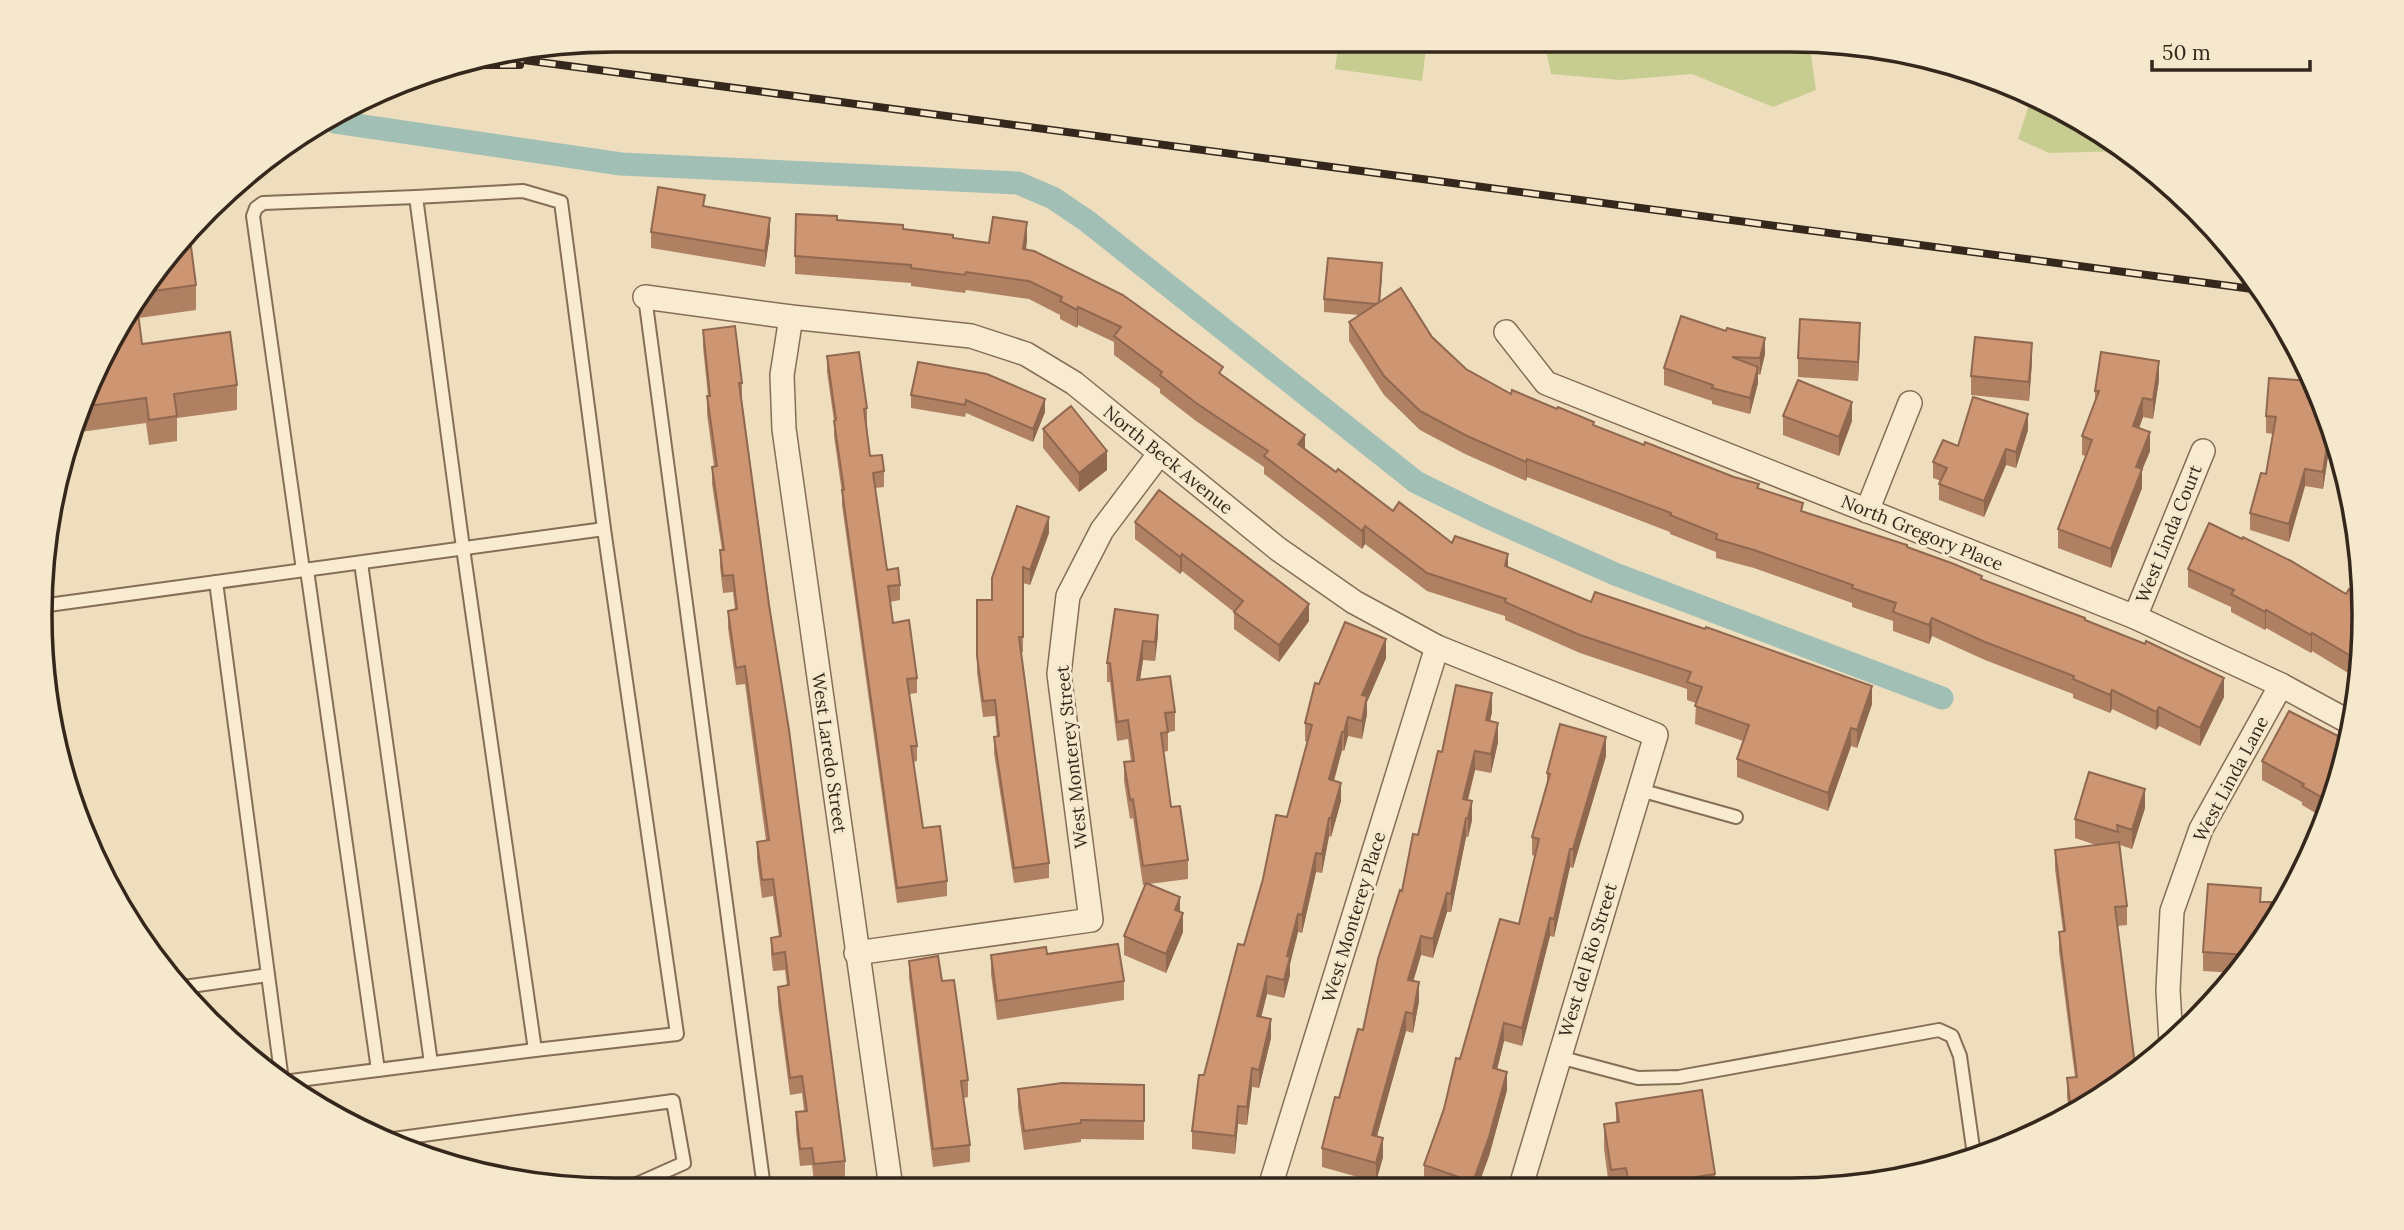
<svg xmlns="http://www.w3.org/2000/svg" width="2404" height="1230" font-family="Lora,serif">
<rect width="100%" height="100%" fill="#eedebd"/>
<g fill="#c7cc91">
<path d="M1339 41H1427L1422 81 1335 69Z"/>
<path d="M1544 41H1809L1816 90 1773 107 1692 74 1620 80 1551 74Z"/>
<path d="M2032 95 2043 99 2127 151 2049 153 2018 139Z"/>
</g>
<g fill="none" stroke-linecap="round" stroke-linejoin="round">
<path stroke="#a1bfb5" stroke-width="23" d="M335 122 621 164 1018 183 1053 198 1087 221 1416 482 1485 516 1615 574 1942 698"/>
<g stroke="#866e56" stroke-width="16">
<g id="lane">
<path d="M523 191 561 202 604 529 677 1034 535 1050 463 548 416 197Z"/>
<path d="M645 297 764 1188"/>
<path d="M361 563 431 1063"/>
<path d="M303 570 253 216 256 208 263 203 416 197"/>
<path d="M307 570 378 1070"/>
<path d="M216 582 281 1073"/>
<path d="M48 605 604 529"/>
<path d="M1640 790 1736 817"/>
<path d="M184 987 268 975"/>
<path d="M1559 1057 1638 1078 1679 1077 1939 1030 1952 1036 1960 1056 1974 1155"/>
<path d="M291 1081 535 1050"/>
<path d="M386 1140 673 1101 684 1163 628 1188"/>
</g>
</g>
<g stroke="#866e56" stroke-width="26">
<g id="street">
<path d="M645 297 791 317 971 336 1026 354 1074 383 1278 549 1354 602 1437 647 1656 735 1521 1186"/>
<path d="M791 317 782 375 784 429 891 1188"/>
<path d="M1506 332 1546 383 2135 617 2281 685 2351 723"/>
<path d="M1867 511 1910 403"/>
<path d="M2135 617 2203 451"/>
<path d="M856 953 1091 920 1059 674 1068 596 1102 530 1160 453"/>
<path d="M2171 1041 2168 990 2172 911 2201 829 2281 685"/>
<path d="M1270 1187 1437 647"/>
</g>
</g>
<use href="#lane" stroke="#f9ebd0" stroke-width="12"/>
<use href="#street" stroke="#f9ebd0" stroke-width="23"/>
<g stroke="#35271b" stroke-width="8">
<g id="rail">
<path d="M508 58 2260 290"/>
<path d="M468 65H520"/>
</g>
</g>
<use href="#rail" stroke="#f5e8cc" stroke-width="5" stroke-dasharray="16" stroke-linecap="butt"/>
</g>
<g fill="#b08062">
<path d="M705 207 770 234 765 267 651 248V232Z"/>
<path d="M837 220 903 229 953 239 989 243 1027 240 1026 250 1223 376 1305 449 1336 472 1393 511 1452 543 1591 602 1872 704 1857 748 1851 746 1828 811 1737 777V759L1743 741 1695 724 1696 703 1687 700V689L1580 653 1505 620V616L1427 591 1365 544 1362 549 1264 474V467L1196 421 1160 393V389L1114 355V342L1078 325 1077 328 1060 319V315L1029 299 966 290 965 293 911 286V283L795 274V256Z"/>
<path d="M190 239 196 285V310L139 318 142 344 237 385V410L177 418V441L149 445 146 423 73 433 84 395 137 296Z"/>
<path d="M1382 276 1380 302 1432 337 1466 369 1511 394 1759 488 1803 511 1907 547 1982 580 2085 620 2224 697 2200 746 2159 726 2156 730 2112 709 2110 713 2073 698V694L1985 660 1932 636 1929 644 1893 631V621L1852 607V603L1754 568 1716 558V552L1670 534V532L1527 477 1526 481 1465 454 1420 430 1384 395 1349 341V322L1359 315 1324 312V299Z"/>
<path d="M1681 316 1765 354 1760 375 1758 374V383L1750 414 1712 404V401L1664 385V368Z"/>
<path d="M703 330 742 383V400L845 1161V1178L814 1182 812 1165 800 1166 796 1130V1112L804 1111 802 1093 790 1095 778 1004V987L787 986 785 970 773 971 771 955V938L779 937 773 896 762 898 757 859V842L766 841 745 684 736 685 728 628V611L735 610 733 592 723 593 720 567V550H722L712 484V467L714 466 707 414V396H708L703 347Z"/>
<path d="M1860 342 1858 381 1798 377V358Z"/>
<path d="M827 356 867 408V424H866L870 456 884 471V487L875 488 887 570 900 585V600L890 602 893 623 917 678V693L909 694 917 746V761L913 762 923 828 947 881V896L897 903 842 505V493L834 436V421L827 372Z"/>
<path d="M918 362 1045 412 1033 442 966 413 965 417 911 408V395Z"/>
<path d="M2032 362 2029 401 1971 395V376Z"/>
<path d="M2159 380 2153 419 2143 417 2139 428 2150 451 2142 470V488L2111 568 2058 548V529L2086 456 2082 455V436L2095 404V391Z"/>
<path d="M2311 381 2326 414 2324 432 2329 450 2323 489 2305 486 2289 542 2250 530V513L2266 474 2273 434 2266 433V416Z"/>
<path d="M1783 416 1852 421 1839 456 1783 435Z"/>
<path d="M1043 429 1107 470 1079 492 1043 448Z"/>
<path d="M2028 430 2016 468 2006 465 1984 517 1939 500V484L1941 481 1933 478V462L1958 446Z"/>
<path d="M1135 522 1309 621 1279 662 1234 629V612L1182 571 1180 574 1135 539Z"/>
<path d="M2209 523 2363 652 2358 679 2312 651 2311 653 2266 628 2265 630 2231 612V607L2188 587V569Z"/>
<path d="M1049 533 1030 585 1023 583V652H1021L1049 863V878L1014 883 994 753V737H997L995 716 983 717 977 672V600H992Z"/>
<path d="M1115 609 1158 634 1155 661 1143 660 1140 680 1175 712V731L1168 732V751L1163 752 1171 807 1188 860V879L1149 884 1180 912 1183 932 1166 973 1124 955V936L1145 885H1143L1133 818 1130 819 1124 781V762L1131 761 1128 739 1117 741 1110 682H1107V663Z"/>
<path d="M1386 658 1367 702V714L1362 739 1348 736 1344 751 1342 750 1334 781 1341 801 1331 837 1329 836 1322 873 1316 872 1302 933 1298 932 1290 964V975L1284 998 1267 994 1261 1017 1271 1038 1259 1088 1252 1087 1247 1125 1238 1124 1235 1154 1192 1149V1131L1204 1075 1244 945 1287 817 1307 742 1305 741V723L1319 684Z"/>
<path d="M1492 712 1490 721 1498 742 1491 773 1475 770 1468 800 1472 820 1468 837H1466L1451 912H1447L1433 958 1421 955 1413 981 1419 1001 1413 1033 1406 1031 1377 1136 1383 1157 1376 1182 1322 1167V1148L1363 1030 1442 752Z"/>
<path d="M1606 756 1573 868 1570 867 1554 937 1550 936 1522 1046 1504 1041 1497 1069 1507 1090 1489 1156 1478 1186H1432L1424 1183V1165L1460 1059 1519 924 1535 856 1532 855V837L1547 785V773Z"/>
<path d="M2262 761 2344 763 2324 818 2302 805V802L2262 780Z"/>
<path d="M2145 808 2132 849 2120 845 2127 906V925L2117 926 2136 1073 2069 1111 2067 1097V1078L2075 1077 2059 951V932L2063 931 2055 869V850L2096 845 2075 838V819Z"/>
<path d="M2261 902 2271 919 2235 973 2203 971V952Z"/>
<path d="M1047 954 1124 981V1000L997 1020 991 974V955Z"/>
<path d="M909 961 968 1080V1097L963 1098 970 1145V1162L933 1167 909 978Z"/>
<path d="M1144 1085V1140L1081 1139V1142L1024 1150 1018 1108V1089Z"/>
<path d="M1616 1103 1715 1174V1185L1609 1186 1604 1149V1124L1616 1122Z"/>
</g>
<g fill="#906850">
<path d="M770 218V234L765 267V251Z"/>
<path d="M1027 222V240L1023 268V249Z"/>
<path d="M1382 263V276L1378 317V304Z"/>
<path d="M1078 307V325L1077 328V310Z"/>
<path d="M1860 323V342L1858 381V362Z"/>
<path d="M1765 338V354L1760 375V358Z"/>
<path d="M2032 343V362L2029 401V382Z"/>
<path d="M2159 361V380L2153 419V400Z"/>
<path d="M1758 367V383L1750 414V398Z"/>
<path d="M2143 398V417L2133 445V426Z"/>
<path d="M1045 399V412L1033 442V429Z"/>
<path d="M1852 402V421L1839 456V437Z"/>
<path d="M2324 411 2326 414 2322 449V432Z"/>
<path d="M2028 414V430L2016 468V452Z"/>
<path d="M2150 432V451L2142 470V488L2111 568V549L2136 467Z"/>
<path d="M2329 433V450L2323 489V472Z"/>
<path d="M1305 435V453L1298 444Z"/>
<path d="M2006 449V465L1984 517V501Z"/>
<path d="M1107 451V470L1079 492V473Z"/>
<path d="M1527 459V477L1526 481V462Z"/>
<path d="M2305 469V486L2289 542V524Z"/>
<path d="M1049 517V533L1030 585V570Z"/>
<path d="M1365 526V544L1362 549V531Z"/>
<path d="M1182 554V571L1180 574V557Z"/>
<path d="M1508 554V572L1505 566Z"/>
<path d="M1309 604V621L1279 662V645Z"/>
<path d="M2266 610V628L2265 630V612Z"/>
<path d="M1158 615V634L1155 661V642Z"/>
<path d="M1932 618V636L1929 644V625Z"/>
<path d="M2312 633V651L2311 653V635Z"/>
<path d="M1386 639V658L1367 702V714L1362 739V695Z"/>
<path d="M1143 641V660L1137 699V680Z"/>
<path d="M2224 678V697L2200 746V728Z"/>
<path d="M1872 686V704L1857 748V730Z"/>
<path d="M2112 690V709L2110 713V695Z"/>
<path d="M1492 693V712L1486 739V720Z"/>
<path d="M2159 707V726L2156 730V712Z"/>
<path d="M1348 717V736L1344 751V732Z"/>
<path d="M1498 723V742L1491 773V754Z"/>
<path d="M1851 728V746L1828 811V793Z"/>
<path d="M1342 732V750L1329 798V779Z"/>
<path d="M1606 737V756L1573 868V849Z"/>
<path d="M1475 751V770L1463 818V799Z"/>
<path d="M1341 783V801L1331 837V818Z"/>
<path d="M2145 789V808L2132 849V830Z"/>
<path d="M1472 801V820L1468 837V818Z"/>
<path d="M1329 818V836L1322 873V854Z"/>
<path d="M1466 818V837L1451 912V894Z"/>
<path d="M1570 849V867L1554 937V919Z"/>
<path d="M1316 853V872L1302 933V915Z"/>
<path d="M1447 893V912L1433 958V939Z"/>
<path d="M1180 897V916L1175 910Z"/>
<path d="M1183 913V932L1166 973V954Z"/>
<path d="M1298 914V932L1290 964V975L1284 998V980L1287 956Z"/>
<path d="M1550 918V936L1522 1046V1028Z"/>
<path d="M1421 936V955L1408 999V980Z"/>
<path d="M1267 976V994L1257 1034V1016Z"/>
<path d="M1419 982V1001L1413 1033V1014Z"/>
<path d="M1406 1012V1031L1372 1154V1135Z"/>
<path d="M1271 1019V1038L1259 1088V1070Z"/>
<path d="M1504 1023V1041L1493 1086V1068Z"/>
<path d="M1252 1068V1087L1247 1125V1107Z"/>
<path d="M1507 1072V1090L1489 1156 1478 1186H1473V1182Z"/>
<path d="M1238 1106V1124L1235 1154V1136Z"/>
<path d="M1383 1138V1157L1376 1182V1163Z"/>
</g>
<g fill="#cd9572" stroke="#906850" stroke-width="2">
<path d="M658 187 705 195 703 206 770 218 765 251 651 232Z"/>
<path d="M796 214 837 216V220L903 225V229L953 235V238L989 243 993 217 1027 222 1023 249 1034 251 1123 295 1223 367 1219 373 1305 435 1298 444 1336 472 1338 469 1393 511 1399 502 1452 543 1455 536 1508 554 1505 566 1591 602 1595 592 1705 629 1706 627 1872 686 1857 730 1851 728 1828 793 1737 759 1749 725 1695 706 1702 687 1687 682 1691 672 1580 635 1505 602 1506 599 1427 573 1365 526 1362 531 1264 456 1268 451 1196 403 1160 375 1162 372 1114 336 1121 327 1078 307 1077 310 1060 301 1062 297 1029 281 966 272 965 275 911 268V265L795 256Z"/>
<path d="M190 239 196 285 140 293Z"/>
<path d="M1328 258 1382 263 1379 303 1376 304 1324 299Z"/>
<path d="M1401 288 1432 337 1466 369 1511 394 1512 390 1557 409 1558 407 1594 422 1593 425 1644 445 1645 442 1734 477 1759 484 1757 488 1803 503 1801 511 1907 545V547L1954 564 1982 576 1981 579 2085 618V620L2145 644 2146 641 2224 678 2200 728 2159 707 2156 712 2112 690 2110 695 2073 679 2074 676 1985 642 1932 618 1929 625 1893 612 1896 603 1852 588 1853 585 1754 550 1716 539 1717 534 1670 515 1671 513 1527 459 1526 462 1465 435 1420 411 1384 376 1349 322Z"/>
<path d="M136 298 142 344 230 332 237 385 174 394 177 416 149 420 146 398 81 407 84 395Z"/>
<path d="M1681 316 1726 331 1727 328 1765 338 1760 358 1732 357 1758 367 1750 398 1712 388 1713 385 1664 368Z"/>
<path d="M1800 319 1860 323 1858 362 1798 358Z"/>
<path d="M735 326 742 383H739L769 605 789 730 845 1161 814 1164 812 1148 800 1149 796 1112 807 1111 802 1076 790 1078 778 987 789 985 785 952 773 954 771 938 781 936 773 879 762 880 757 842 769 840 745 666 736 668 728 611 737 609 733 575 723 576 720 550H724L712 467 717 466 707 396H710L703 330Z"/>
<path d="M1975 337 2032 343 2029 382 1971 376Z"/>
<path d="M859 352 867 408 864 409 870 456 882 455 884 471 873 473 887 570 898 568 900 585 888 586 893 623 909 620 917 678 907 679 917 746H911L923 828 940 826 947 881 897 888 842 490H844L834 421 836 420 827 356Z"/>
<path d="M2101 352 2159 361 2153 400 2143 398 2133 426 2150 432 2136 467 2142 469 2111 549 2058 529 2092 440 2082 436 2099 391H2095Z"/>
<path d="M918 362 987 374 1045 399 1033 429 966 400 965 405 911 395Z"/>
<path d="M2269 378 2311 381 2324 411 2322 432 2329 433 2323 472 2305 469 2289 524 2250 513 2261 473 2266 474 2276 417 2266 416Z"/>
<path d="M1798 380 1852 402 1839 437 1783 416Z"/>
<path d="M1973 397 2028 414 2016 452 2006 449 1984 501 1939 484 1947 468 1933 462 1943 440 1958 446Z"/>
<path d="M1071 406 1107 451 1079 473 1043 429Z"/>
<path d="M1159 490 1309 604 1279 645 1234 612 1243 601 1182 554 1180 557 1135 522Z"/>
<path d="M1017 506 1049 517 1030 570 1023 567V637H1019L1049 863 1014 868 994 737 999 736 995 700 983 701 977 656V600H992V578Z"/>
<path d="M2209 523 2242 539 2243 537 2291 561 2346 594 2349 589 2361 596 2363 652 2361 662 2312 633 2311 635 2266 610 2265 612 2231 594 2234 590 2188 569Z"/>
<path d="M1115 609 1158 615 1155 642 1143 641 1137 680 1170 676 1175 712 1165 713 1168 732 1161 733 1171 807 1180 806 1188 860 1143 866 1133 799 1130 800 1124 762 1134 761 1128 720 1117 722 1110 663H1107Z"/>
<path d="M1345 622 1386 639 1362 695 1367 696 1362 721 1348 717 1344 732H1342L1329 779 1341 783 1331 818H1329L1322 854 1316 853 1302 915 1298 914 1287 956 1290 957 1284 980 1267 976 1257 1016 1271 1019 1259 1070 1252 1068 1247 1107 1238 1106 1235 1136 1192 1131 1199 1075H1204L1238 944 1244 945 1263 879 1276 815 1287 817 1312 725 1305 723 1315 683 1319 684Z"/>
<path d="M1456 685 1492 693 1486 720 1498 723 1491 754 1475 751 1463 799 1472 801 1468 818H1466L1451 894 1447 893 1433 939 1421 936 1408 980 1419 982 1413 1014 1406 1012 1372 1135 1383 1138 1376 1163 1322 1148 1335 1097 1339 1098 1358 1029 1363 1030 1378 959 1400 890 1402 891 1413 834 1418 835 1438 751 1442 752Z"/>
<path d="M2289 711 2348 741 2344 763 2330 802 2302 786 2304 784 2262 761Z"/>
<path d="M1560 724 1606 737 1573 849H1570L1554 919 1550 918 1522 1028 1504 1023 1493 1068 1507 1072 1489 1137 1473 1182 1424 1165 1444 1109 1456 1058 1460 1059 1500 919 1519 924 1539 839 1532 837 1550 774 1547 773Z"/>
<path d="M2089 772 2145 789 2132 830 2117 825 2118 832 2075 819Z"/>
<path d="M2119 842 2127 906 2115 907 2136 1073 2071 1110 2067 1078 2077 1077 2059 932 2065 931 2055 850Z"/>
<path d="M1146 883 1180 897 1175 910 1183 913 1166 954 1124 936Z"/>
<path d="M2208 884 2261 888 2260 902H2271L2270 921 2247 955 2203 952Z"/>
<path d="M1118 944 1124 981 997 1001 991 955 1046 947 1047 954Z"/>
<path d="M938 956 942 981 954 980 968 1080 961 1081 970 1145 933 1149 909 961Z"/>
<path d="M1062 1083 1144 1085V1121L1081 1120V1123L1024 1131 1018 1089Z"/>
<path d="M1702 1090 1715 1174 1644 1185H1629L1626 1168 1611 1170 1604 1124 1619 1122 1616 1103Z"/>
</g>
<g text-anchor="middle" stroke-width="6" stroke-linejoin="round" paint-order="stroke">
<g font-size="18" fill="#35271b" stroke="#f5e8cc">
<text transform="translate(1168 460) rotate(39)" y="6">North Beck Avenue</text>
<text transform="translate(1922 533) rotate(22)" y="6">North Gregory Place</text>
<text transform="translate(2169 534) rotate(-68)" y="6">West Linda Court</text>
<text transform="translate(829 753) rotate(82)" y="6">West Laredo Street</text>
<text transform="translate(1072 757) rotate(-96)" y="6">West Monterey Street</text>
<text transform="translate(2231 779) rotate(-62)" y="6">West Linda Lane</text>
<text transform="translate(1354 917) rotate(-73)" y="6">West Monterey Place</text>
<text transform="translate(1588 960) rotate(-73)" y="6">West del Rio Street</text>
</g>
</g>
<path d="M0 0H2404V1230H0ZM614 52H1790A562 562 0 0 1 2352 614V616A562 562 0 0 1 1790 1178H614A562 562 0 0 1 52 616V614A562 562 0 0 1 614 52Z" fill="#f5e8cc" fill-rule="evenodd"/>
<path fill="none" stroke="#35271b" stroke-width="3.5" d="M614 52H1790A562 562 0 0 1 2352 614V616A562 562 0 0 1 1790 1178H614A562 562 0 0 1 52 616V614A562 562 0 0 1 614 52Z"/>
<path d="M2152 60v10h158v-10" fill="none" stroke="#35271b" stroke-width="3.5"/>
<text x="2162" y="60" font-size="21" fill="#35271b" stroke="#f5e8cc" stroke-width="5" paint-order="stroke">50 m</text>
</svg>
